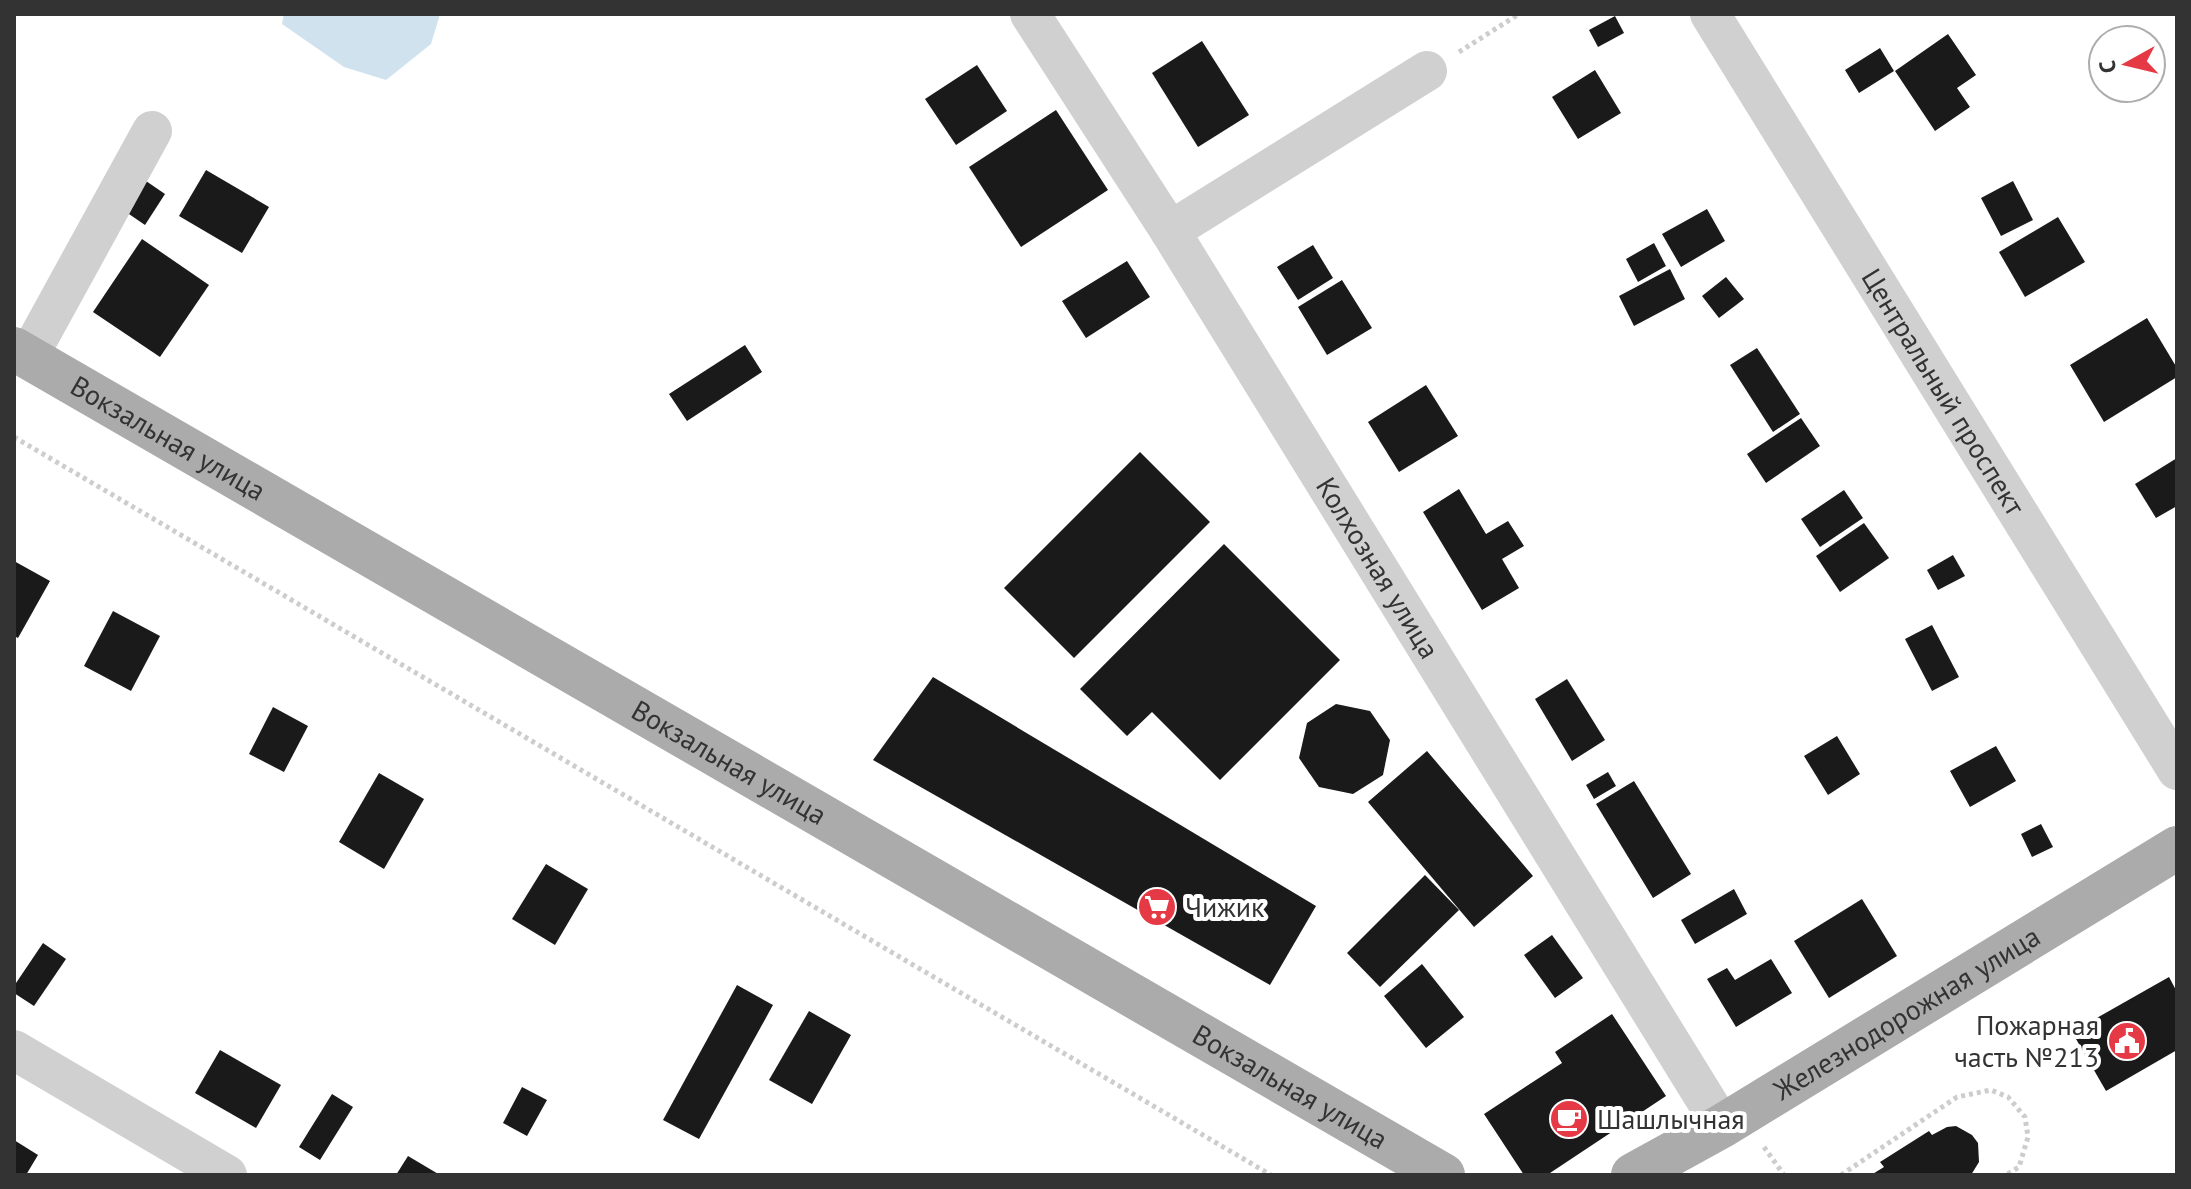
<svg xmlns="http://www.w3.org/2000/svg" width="2191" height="1189" font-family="'PT Sans',sans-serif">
<rect width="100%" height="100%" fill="#fff"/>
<path fill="#cfe2ee" d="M284 14H440L431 44 386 80 344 67 282 24Z"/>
<g fill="#1a1a1a">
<path d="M1615 16 1624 33 1598 47 1589 30Z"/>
<path d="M1948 34 1976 75 1957 88 1970 107 1935 131 1895 71Z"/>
<path d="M1202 41 1249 115 1198 147 1152 73Z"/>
<path d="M1880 48 1894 71 1859 93 1845 70Z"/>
<path d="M977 65 1007 111 956 145 925 99Z"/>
<path d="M1595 70 1621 113 1578 139 1552 97Z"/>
<path d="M1056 110 1108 190 1021 247 969 167Z"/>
<path d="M206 170 269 207 242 253 179 216Z"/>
<path d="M146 181 165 194 145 225 126 212Z"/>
<path d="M2013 181 2033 220 2001 236 1981 198Z"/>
<path d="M1707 209 1725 241 1681 267 1662 234Z"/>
<path d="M2058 217 2085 262 2025 297 1999 252Z"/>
<path d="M142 239 209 285 160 357 93 312Z"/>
<path d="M1654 243 1666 266 1638 282 1626 259Z"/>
<path d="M1313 245 1333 278 1298 300 1277 267Z"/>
<path d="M1127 261 1150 297 1086 338 1062 301Z"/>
<path d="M1670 269 1685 299 1634 326 1619 296Z"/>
<path d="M1726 277 1744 299 1719 318 1702 296Z"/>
<path d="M1342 280 1372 328 1327 355 1298 307Z"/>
<path d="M2147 318 2177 368V377L2104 422 2070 365Z"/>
<path d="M745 345 762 372 687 421 669 394Z"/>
<path d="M1757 348 1800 414 1773 432 1730 365Z"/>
<path d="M1426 385 1458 436 1399 472 1368 422Z"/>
<path d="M1801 418 1820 446 1766 483 1747 454Z"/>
<path d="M1140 452 1210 522 1074 658 1004 588Z"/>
<path d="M2177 458V506L2156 518 2135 484Z"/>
<path d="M1459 489 1486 534 1508 521 1524 546 1502 559 1519 588 1482 610 1423 512Z"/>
<path d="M1844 490 1863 518 1820 547 1801 519Z"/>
<path d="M1864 523 1889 558 1840 592 1816 556Z"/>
<path d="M1224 544 1340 660 1220 780 1152 712 1127 736 1080 689Z"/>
<path d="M1953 555 1965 576 1938 590 1927 570Z"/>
<path d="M14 561 50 581 18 638 14 636Z"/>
<path d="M113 611 160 636 131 691 84 666Z"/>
<path d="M1932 625 1959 677 1932 691 1905 639Z"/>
<path d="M933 677 1316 906 1270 985 873 760Z"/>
<path d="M1567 679 1605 740 1572 761 1535 699Z"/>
<path d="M1336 704 1370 711 1390 740 1383 775 1353 794 1319 787 1299 758 1307 723Z"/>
<path d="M273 707 308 726 284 772 249 754Z"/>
<path d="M1837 736 1860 774 1828 795 1804 756Z"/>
<path d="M1996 746 2016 781 1970 807 1950 771Z"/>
<path d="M1427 751 1533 876 1474 927 1368 802Z"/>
<path d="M1608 772 1616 786 1594 799 1586 785Z"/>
<path d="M379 773 424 799 384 869 339 842Z"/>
<path d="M1634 781 1691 874 1653 898 1596 804Z"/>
<path d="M2041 824 2053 847 2032 857 2021 834Z"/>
<path d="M546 864 588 889 555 945 512 919Z"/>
<path d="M1425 875 1459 910 1380 987 1347 953Z"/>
<path d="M1734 889 1747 914 1695 944 1681 920Z"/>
<path d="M1862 899 1897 956 1829 998 1794 941Z"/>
<path d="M1552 935 1583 978 1555 998 1524 955Z"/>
<path d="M43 943 66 959 34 1006 14 993V986Z"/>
<path d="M1771 959 1792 993 1736 1027 1707 979 1727 968 1735 980Z"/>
<path d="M1422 964 1464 1017 1426 1048 1384 996Z"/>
<path d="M2169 977 2177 992V1050L2106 1091 2072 1032Z"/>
<path d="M737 985 773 1005 699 1139 663 1120Z"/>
<path d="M809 1011 851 1035 812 1104 769 1080Z"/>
<path d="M1612 1014 1666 1096 1547 1175H1524L1484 1114 1562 1063 1555 1052Z"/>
<path d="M220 1050 281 1085 256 1128 195 1093Z"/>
<path d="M522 1087 547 1100 527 1136 503 1123Z"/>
<path d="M332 1094 353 1107 320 1160 299 1147Z"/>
<path d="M1956 1126 1972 1135 1978 1143 1979 1162 1971 1175H1871L1884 1167 1880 1162 1929 1131 1932 1135 1947 1127Z"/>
<path d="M14 1140 38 1155 26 1175H14Z"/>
<path d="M408 1156 440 1175H396Z"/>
</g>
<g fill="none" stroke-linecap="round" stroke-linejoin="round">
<g stroke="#cdcdcd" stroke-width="5" stroke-dasharray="4 4" stroke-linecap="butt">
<path d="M1459 52 1519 14"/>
<path d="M14 437 1271 1175"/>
<path d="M1764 1147 1784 1175"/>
<path d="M1841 1175 1957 1097 1991 1090 2008 1097 2025 1117 2028 1137 2019 1167 2006 1175"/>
</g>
<g stroke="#d0d0d0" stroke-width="40">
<path id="s1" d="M1030 14 1170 231 1722 1126"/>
<path id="s2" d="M1710 14 2177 770"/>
<path d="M1170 231 1427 71"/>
<path d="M28 357 152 131"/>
<path d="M14 1050 227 1175"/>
</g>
<g stroke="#ababab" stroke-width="44">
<path id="s3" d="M14 349 1443 1175"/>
<path id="s4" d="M1633 1175 1722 1126 2177 848"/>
</g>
</g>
<defs>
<g id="supermarket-disc" transform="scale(2)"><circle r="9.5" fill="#e63946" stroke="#fff"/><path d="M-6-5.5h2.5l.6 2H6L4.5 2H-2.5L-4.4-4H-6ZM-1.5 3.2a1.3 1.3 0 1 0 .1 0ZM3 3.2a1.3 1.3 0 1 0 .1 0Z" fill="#fff"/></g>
<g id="civic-disc" transform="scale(2)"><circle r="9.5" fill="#e63946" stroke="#fff"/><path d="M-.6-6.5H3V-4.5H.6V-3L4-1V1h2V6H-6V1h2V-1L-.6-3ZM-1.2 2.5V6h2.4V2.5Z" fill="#fff"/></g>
<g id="cafe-disc" transform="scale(2)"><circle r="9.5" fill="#e63946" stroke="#fff"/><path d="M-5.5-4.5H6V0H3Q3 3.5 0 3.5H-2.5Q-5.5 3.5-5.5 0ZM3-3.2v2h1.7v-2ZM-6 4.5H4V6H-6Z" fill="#fff"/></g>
</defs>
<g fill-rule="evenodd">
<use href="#supermarket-disc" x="1157" y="907"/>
<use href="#civic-disc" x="2127" y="1041"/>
<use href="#cafe-disc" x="1569" y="1119"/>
</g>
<g text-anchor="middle" stroke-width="8" stroke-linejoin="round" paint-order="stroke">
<g font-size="28" fill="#333" stroke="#fff">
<text dy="10" stroke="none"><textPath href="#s2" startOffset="444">Центральный проспект</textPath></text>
<text dy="10" stroke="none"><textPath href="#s3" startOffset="178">Вокзальная улица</textPath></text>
<text dy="10" stroke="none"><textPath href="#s1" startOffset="654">Колхозная улица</textPath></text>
<text dy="10" stroke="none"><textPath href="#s3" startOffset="826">Вокзальная улица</textPath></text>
<text dy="10" stroke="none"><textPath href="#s4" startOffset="318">Железнодорожная улица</textPath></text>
<text dy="10" stroke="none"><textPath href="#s3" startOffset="1474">Вокзальная улица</textPath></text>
</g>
<g font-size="28" fill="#333" stroke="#fff" text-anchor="start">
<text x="1185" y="917">Чижик</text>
<text x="2099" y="1035" text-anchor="end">Пожарная<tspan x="2099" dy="32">часть №213</tspan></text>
<text x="1597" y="1129">Шашлычная</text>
</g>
</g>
<rect width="2191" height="1189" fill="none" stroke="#333333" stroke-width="32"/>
<g transform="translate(2127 64) rotate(262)"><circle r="38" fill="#ffffff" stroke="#adadad" stroke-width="2"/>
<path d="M0-6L14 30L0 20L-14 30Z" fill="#e63946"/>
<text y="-12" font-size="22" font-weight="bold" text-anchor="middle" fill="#333333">С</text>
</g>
</svg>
